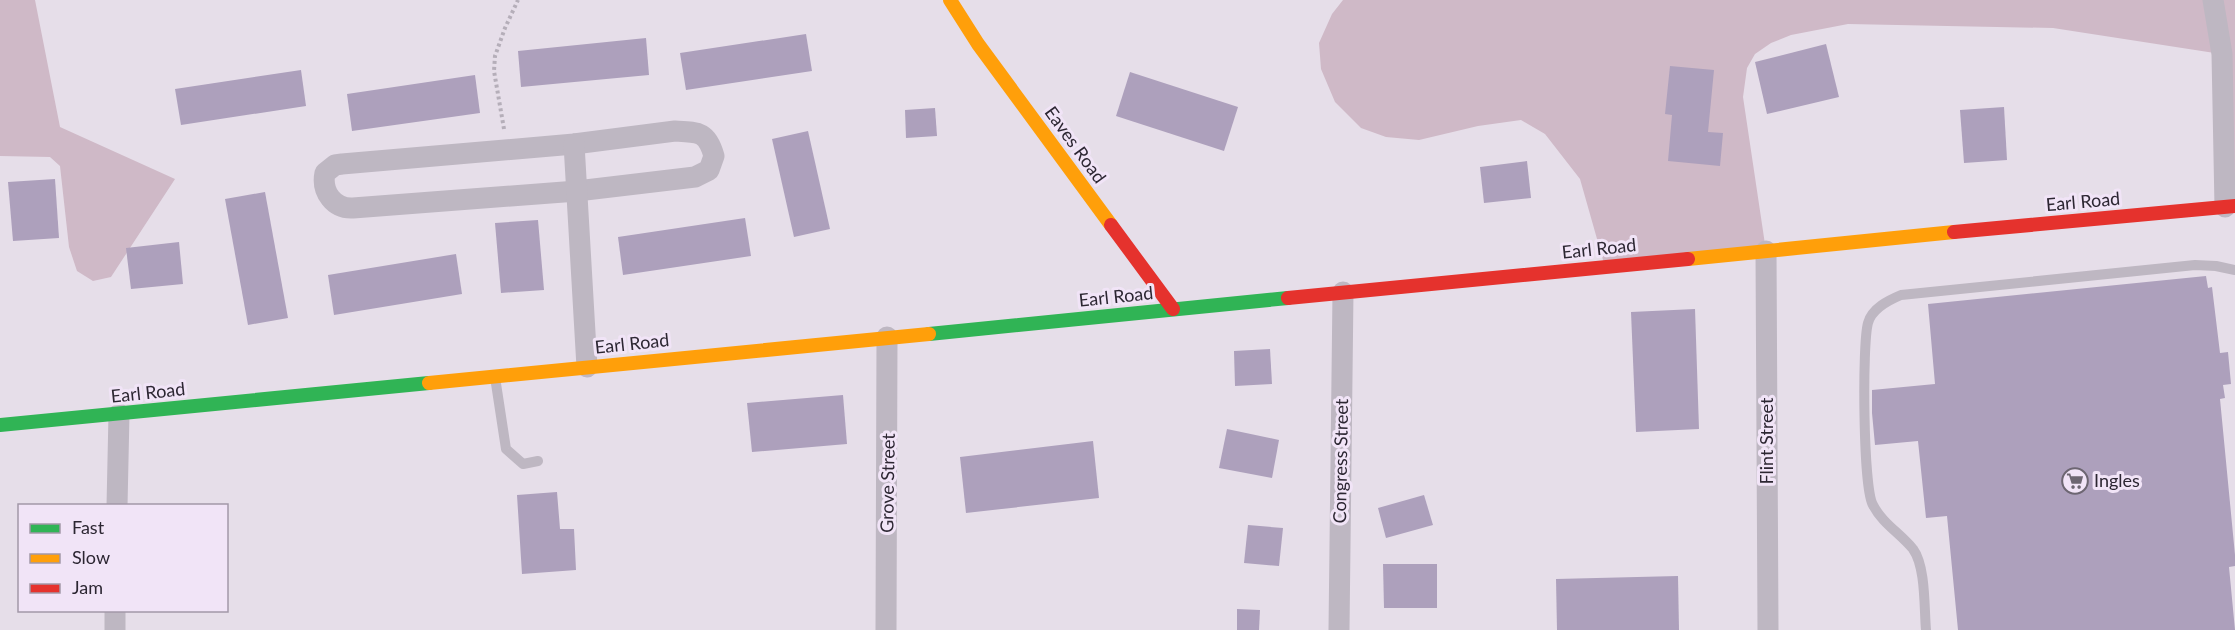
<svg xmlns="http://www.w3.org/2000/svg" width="2235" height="630" font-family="Lato,sans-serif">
<rect width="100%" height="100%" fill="#e6dee9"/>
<g fill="#cfb9c7">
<path d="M0 0H35L60 127 175 179 111 277 93 281 77 271 69 247 60 166 50 157 0 156Z"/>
<path d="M1343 0H2235V207L2221 54 2053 28 1848 24 1791 35 1771 43 1755 54 1747 68 1743 97 1766 251 1605 267 1580 179 1545 134 1521 120 1478 126 1419 140 1386 137 1361 128 1335 102 1321 69 1319 43 1332 14Z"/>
</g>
<g fill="#ada0bc">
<path d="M806 34 812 71 686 90 680 53Z"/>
<path d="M646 38 649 75 521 87 518 51Z"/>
<path d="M1826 44 1839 97 1767 114 1755 62Z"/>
<path d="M1670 66 1714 70 1708 132 1723 133 1720 166 1668 161 1672 115 1665 114Z"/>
<path d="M301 70 306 106 181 125 175 89Z"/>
<path d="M1130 72 1238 107 1224 151 1116 116Z"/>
<path d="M475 75 480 113 352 131 347 94Z"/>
<path d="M2004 107 2007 160 1964 163 1960 110Z"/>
<path d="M935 108 937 136 906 138 905 110Z"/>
<path d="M808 131 830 229 794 237 772 139Z"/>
<path d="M1527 161 1531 198 1484 203 1480 167Z"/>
<path d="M55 179 59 238 13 241 8 182Z"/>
<path d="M265 192 288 318 248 325 225 199Z"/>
<path d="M745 218 751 256 623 275 618 237Z"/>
<path d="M538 220 544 290 501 293 495 223Z"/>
<path d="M179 242 183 284 131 289 126 248Z"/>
<path d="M456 254 462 294 334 315 328 275Z"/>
<path d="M2206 276 2208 288 2212 287 2220 353 2228 352 2231 384 2223 385 2225 398 2220 399 2235 555V566L2229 567 2235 630H1958L1947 516 1926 518 1918 441 1875 445 1872 413V390L1935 384 1928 304Z"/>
<path d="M1695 309 1699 429 1636 432 1631 312Z"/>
<path d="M1270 349 1272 384 1235 386 1234 351Z"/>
<path d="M843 395 847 444 752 452 747 403Z"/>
<path d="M1227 429 1279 440 1272 478 1219 468Z"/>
<path d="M1093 441 1099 498 966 513 960 457Z"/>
<path d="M557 492 560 529H574L576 570 522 574 517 495Z"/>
<path d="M1424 495 1433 525 1386 538 1378 508Z"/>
<path d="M1248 525 1283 528 1279 566 1244 563Z"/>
<path d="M1383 564H1437V608H1384Z"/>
<path d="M1678 576 1679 630H1557L1556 579Z"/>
<path d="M1237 609 1260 610 1259 630H1237Z"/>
</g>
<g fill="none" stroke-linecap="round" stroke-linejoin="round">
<path stroke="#b5aeb9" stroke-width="4" stroke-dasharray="3 3" stroke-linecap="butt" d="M504 129 494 71 495 56 505 28 518 0"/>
<g stroke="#beb7c2" stroke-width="10">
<path d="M495 377 506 449 523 464 538 461"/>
<path d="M1926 630C1924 608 1926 567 1913 549 1901 534 1882 523 1873 505 1863 489 1862 344 1868 323 1872 308 1889 300 1901 295L2195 265 2216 266 2235 270"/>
</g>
<g stroke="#beb7c2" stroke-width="21">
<path d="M2213 0 2222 54 2225 207"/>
<path d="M675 131C698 132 707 131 714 156L709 170 695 177 577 191 353 208C334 209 321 192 325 173L335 165 342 164 574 144Z"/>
<path d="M574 144 587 367"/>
<path d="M1766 251 1768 630"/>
<path d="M117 506 119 414"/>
<path d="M115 630V610"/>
<path d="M886 630 887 337"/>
<path d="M1339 630 1343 292"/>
</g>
<g stroke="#30b455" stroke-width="14">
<path d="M929 334 1288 298"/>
<path d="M0 425 429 383"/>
</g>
<g stroke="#ff9f0a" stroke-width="14">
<path d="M950 0 978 44 1111 225"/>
<path d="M1688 259 1954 232"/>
<path d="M429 383 929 334"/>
</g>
<g stroke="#e5322d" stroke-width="14">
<path d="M1111 225 1173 309"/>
<path d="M1954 232 2235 206"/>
<path d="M1288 298 1688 259"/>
</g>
</g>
<defs>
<g id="supermarket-ring" transform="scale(1.35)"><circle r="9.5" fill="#f1e4f7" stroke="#6d6672" stroke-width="1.5"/><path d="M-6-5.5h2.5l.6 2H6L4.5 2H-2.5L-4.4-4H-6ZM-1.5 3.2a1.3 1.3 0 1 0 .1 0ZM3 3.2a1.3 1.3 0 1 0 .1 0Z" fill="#6d6672"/></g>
</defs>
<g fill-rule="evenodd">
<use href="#supermarket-ring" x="2075" y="481"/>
</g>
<g text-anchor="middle" stroke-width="6" stroke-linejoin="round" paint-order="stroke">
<g font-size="18" fill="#2c2632" stroke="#f1e4f7">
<text transform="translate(1075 145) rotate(54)" y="6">Eaves Road</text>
<text transform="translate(2083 202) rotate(-5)" y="6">Earl Road</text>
<text transform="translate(1599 249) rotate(-6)" y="6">Earl Road</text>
<text transform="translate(1116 297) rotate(-6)" y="6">Earl Road</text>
<text transform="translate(632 344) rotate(-6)" y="6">Earl Road</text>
<text transform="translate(148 393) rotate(-6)" y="6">Earl Road</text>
<text transform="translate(1767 441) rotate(-90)" y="6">Flint Street</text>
<text transform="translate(1341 461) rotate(-89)" y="6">Congress Street</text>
<text transform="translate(888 483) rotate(-89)" y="6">Grove Street</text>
</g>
<g font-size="18" fill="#2c2632" stroke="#f1e4f7" text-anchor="start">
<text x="2094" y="487">Ingles</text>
</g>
</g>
<rect x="18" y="504" width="210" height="108" fill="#f1e4f7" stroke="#a298a8" stroke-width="1.5"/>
<rect x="30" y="524" width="30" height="9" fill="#30b455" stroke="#a298a8" stroke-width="1.5"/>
<text x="72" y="534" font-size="18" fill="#2c2632">Fast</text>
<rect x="30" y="554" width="30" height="9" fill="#ff9f0a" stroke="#a298a8" stroke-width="1.5"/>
<text x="72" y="564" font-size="18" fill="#2c2632">Slow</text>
<rect x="30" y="584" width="30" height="9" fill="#e5322d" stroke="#a298a8" stroke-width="1.5"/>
<text x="72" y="594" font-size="18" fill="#2c2632">Jam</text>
</svg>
